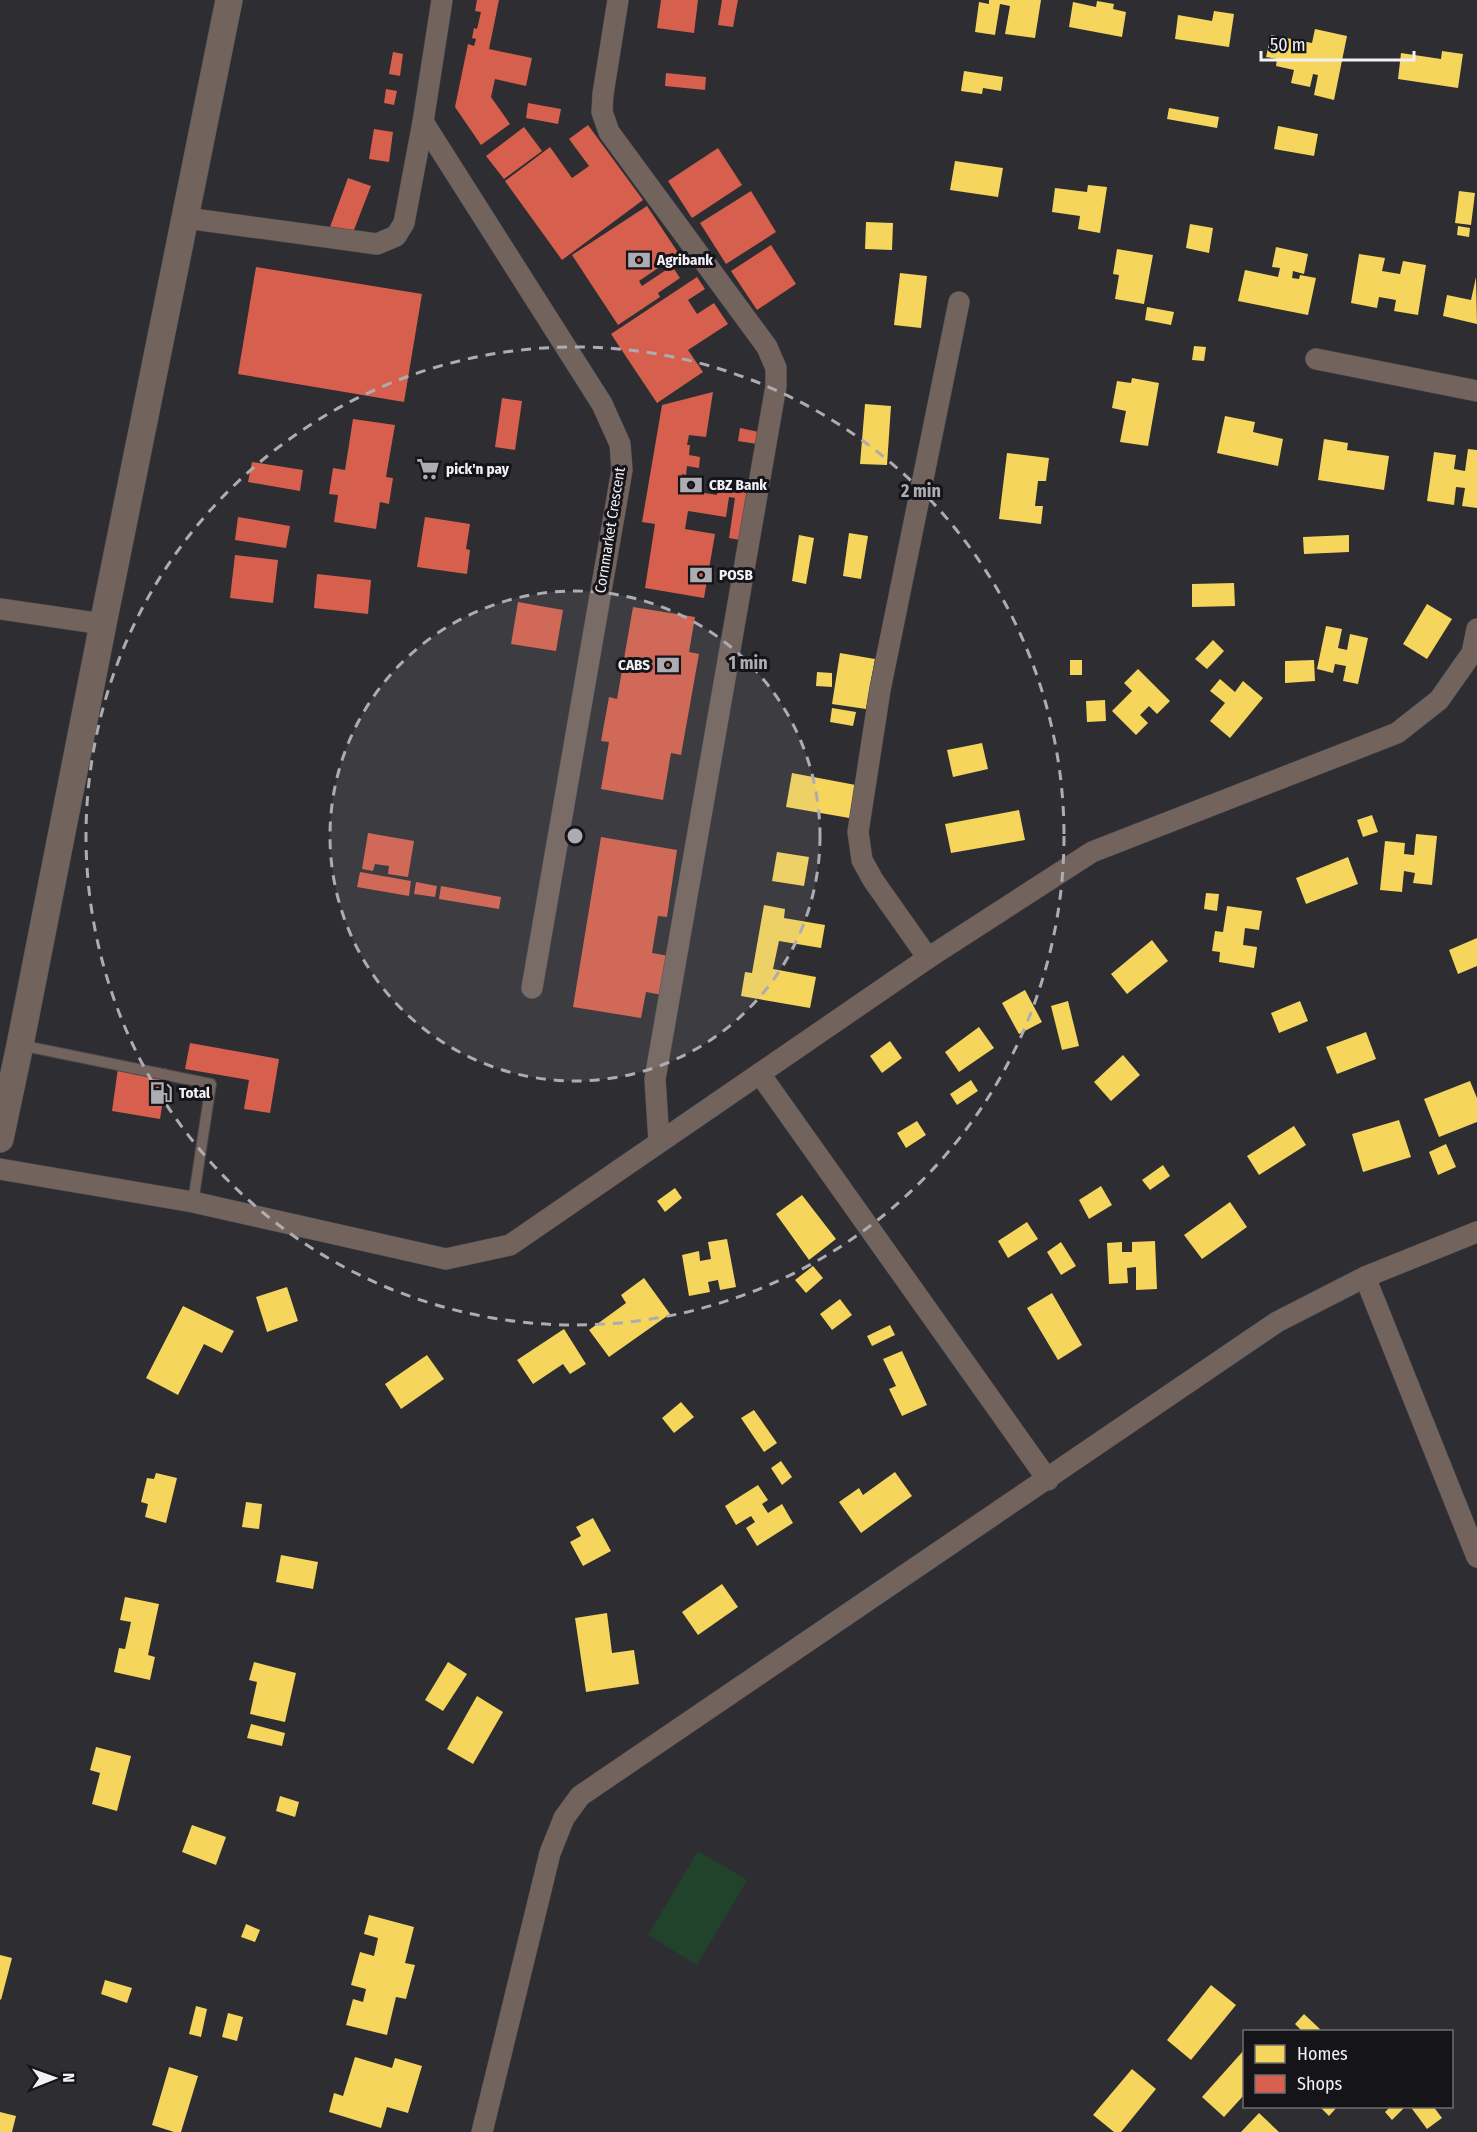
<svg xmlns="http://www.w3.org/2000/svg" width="1477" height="2132" font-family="'Fira Sans Condensed',sans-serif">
<rect width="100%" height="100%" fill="#2d2d32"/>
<path fill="#22432b" d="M698 1851 747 1880 697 1965 648 1935Z"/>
<g fill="#f6d55c">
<path d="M989 0H1041L1035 38 1005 34 1010 6 1000 4 995 35 975 32 979 2 989 4Z"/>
<path d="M1097 1 1114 4 1113 9 1126 12 1122 37 1069 27 1073 2 1096 7Z"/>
<path d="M1214 11 1234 14 1229 47 1175 39 1178 15 1212 21Z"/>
<path d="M1315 29 1347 36 1334 100 1314 95 1318 75 1313 74 1310 87 1291 83 1294 70 1276 66 1277 59 1266 57 1271 35 1312 43Z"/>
<path d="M1442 51 1463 54 1458 88 1398 79 1401 53 1441 59Z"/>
<path d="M964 71 1003 77 1001 91 983 88 982 94 961 91Z"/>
<path d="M1169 108 1219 117 1217 128 1167 119Z"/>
<path d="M1278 126 1318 134 1314 156 1274 149Z"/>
<path d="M955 161 1003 168 998 197 950 190Z"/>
<path d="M1088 185 1107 187 1100 233 1078 229 1080 216 1052 212 1055 188 1087 192Z"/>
<path d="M1459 191 1475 193 1471 225 1455 223Z"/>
<path d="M866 222 893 223 892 250 865 249Z"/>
<path d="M1190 224 1213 228 1209 253 1186 248Z"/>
<path d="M1458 226 1470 228 1469 237 1457 235Z"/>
<path d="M1276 247 1308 254 1304 274 1293 271 1292 278 1299 279 1300 275 1316 278 1308 315 1238 301 1245 270 1278 277 1280 268 1272 267Z"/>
<path d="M1117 249 1153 255 1144 304 1115 299 1119 275 1113 274Z"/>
<path d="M1359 254 1385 258 1382 271 1400 274 1403 261 1426 265 1418 315 1394 311 1396 300 1379 297 1377 308 1351 303Z"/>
<path d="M900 273 927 276 921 328 894 325Z"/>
<path d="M1476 277 1477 324 1443 316 1447 295 1471 300Z"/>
<path d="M1147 307 1174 312 1171 325 1145 320Z"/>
<path d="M1194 346 1206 347 1204 361 1192 360Z"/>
<path d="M1132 378 1159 383 1148 446 1120 442 1126 411 1112 408 1117 381 1131 383Z"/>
<path d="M865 404 891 406 887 465 860 464Z"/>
<path d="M1225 416 1255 422 1253 432 1283 439 1278 466 1217 453Z"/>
<path d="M1324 439 1348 443 1347 450 1389 456 1384 490 1318 480Z"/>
<path d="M1468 449 1477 450V508L1462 506 1465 488 1456 487 1454 505 1427 501 1434 452 1456 455 1454 469 1465 471Z"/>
<path d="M1007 453 1049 458 1046 481H1038L1035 506H1043L1041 524 999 519Z"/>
<path d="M849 533 868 536 861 579 843 576Z"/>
<path d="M799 535 814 538 806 584 792 581Z"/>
<path d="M1349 535V552L1304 554 1303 537Z"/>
<path d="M1234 583 1235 606 1192 607V584Z"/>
<path d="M1427 604 1452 619 1427 659 1403 644Z"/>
<path d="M1326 626 1342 629 1338 648 1347 650 1350 634 1368 638 1358 684 1343 681 1346 666 1335 664 1333 673 1317 669Z"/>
<path d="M1213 640 1224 651 1207 669 1195 659Z"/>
<path d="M840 653 875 659 866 709 832 704Z"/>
<rect x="1070" y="660" width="12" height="15"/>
<path d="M1314 660 1315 681 1285 683V661Z"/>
<path d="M1138 669 1170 701 1157 714 1149 706 1140 715 1148 723 1136 735 1112 711 1132 691 1124 683Z"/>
<path d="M817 672 832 673V687L816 686Z"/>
<path d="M1220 679 1235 692 1243 681 1263 698 1230 738 1210 721 1225 703 1210 691Z"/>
<path d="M1105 700 1106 721 1087 722 1086 701Z"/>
<path d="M832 708 856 712 853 726 830 722Z"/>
<path d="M982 743 988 769 953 777 947 750Z"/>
<path d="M792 773 861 786 855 819 786 807Z"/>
<path d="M1019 810 1025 840 951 853 945 824Z"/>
<path d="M1372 815 1378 832 1363 837 1357 820Z"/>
<path d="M1416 834 1437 836 1432 885 1413 883 1415 873 1404 871 1402 892 1380 890 1385 841 1405 843 1404 854 1414 855Z"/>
<path d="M777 852 809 857 804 886 772 881Z"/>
<path d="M1348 857 1358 884 1306 904 1296 878Z"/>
<path d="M1206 893 1219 894 1217 911 1204 909Z"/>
<path d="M764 905 785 909 784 918 825 925 821 948 779 941 773 969 816 977 810 1008 741 996 745 972 752 973Z"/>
<path d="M1227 906 1262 911 1259 930 1245 928 1243 945 1257 947 1254 968 1219 962 1220 952 1212 951 1215 931 1223 932Z"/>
<path d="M1477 938V966L1458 974 1449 950Z"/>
<path d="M1152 940 1168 961 1127 994 1111 974Z"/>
<path d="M1025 990 1042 1022 1019 1034 1002 1003Z"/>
<path d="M1068 1001 1079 1046 1062 1050 1051 1006Z"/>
<path d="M1300 1001 1308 1021 1279 1033 1271 1013Z"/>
<path d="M979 1027 994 1048 959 1072 945 1052Z"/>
<path d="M1366 1032 1376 1059 1337 1074 1326 1047Z"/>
<path d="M890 1041 902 1058 882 1073 870 1056Z"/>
<path d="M1123 1055 1140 1075 1111 1101 1094 1082Z"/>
<path d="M971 1080 978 1091 957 1105 950 1094Z"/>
<path d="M1470 1081 1477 1098V1122L1439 1137 1424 1099Z"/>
<path d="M1399 1120 1411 1157 1363 1172 1352 1134Z"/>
<path d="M917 1121 926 1135 906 1148 897 1133Z"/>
<path d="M1294 1126 1306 1145 1259 1175 1247 1156Z"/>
<path d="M1446 1144 1456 1167 1438 1175 1429 1152Z"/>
<path d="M1163 1165 1170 1176 1150 1190 1142 1180Z"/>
<path d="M1101 1186 1112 1205 1089 1219 1079 1200Z"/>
<path d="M675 1188 682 1198 665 1212 657 1201Z"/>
<path d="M802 1195 836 1239 809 1260 776 1214Z"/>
<path d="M1230 1202 1247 1227 1202 1259 1184 1235Z"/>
<path d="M1027 1222 1038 1239 1008 1258 998 1241Z"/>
<path d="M727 1239 736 1287 720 1290 718 1280 708 1282 710 1292 689 1296 682 1255 699 1251 700 1261 711 1259 708 1242Z"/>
<path d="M1155 1241 1157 1289 1136 1290V1267L1127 1268 1128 1283 1109 1284 1107 1243 1122 1242V1252H1132V1242Z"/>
<path d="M1061 1242 1076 1266 1061 1275 1047 1252Z"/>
<path d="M813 1266 823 1278 806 1293 795 1280Z"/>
<path d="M644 1278 670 1314 609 1357 589 1330 626 1303 621 1295Z"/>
<path d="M287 1287 298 1321 267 1332 256 1297Z"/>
<path d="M1052 1293 1082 1345 1058 1360 1027 1308Z"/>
<path d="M840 1299 852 1315 832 1330 820 1314Z"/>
<path d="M183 1306 234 1331 222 1353 204 1344 178 1395 146 1378Z"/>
<path d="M890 1325 895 1335 872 1346 867 1336Z"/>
<path d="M564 1329 586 1364 570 1374 563 1364 533 1384 517 1360Z"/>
<path d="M902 1351 927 1405 902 1416 889 1389 896 1386 883 1359Z"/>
<path d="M427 1355 444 1379 401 1409 385 1384Z"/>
<path d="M681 1402 694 1417 674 1433 662 1418Z"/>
<path d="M754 1410 777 1443 764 1452 741 1418Z"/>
<path d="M781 1461 792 1477 782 1485 771 1468Z"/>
<path d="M895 1472 912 1496 861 1533 839 1502 859 1488 863 1495Z"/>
<path d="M156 1473 177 1478 166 1523 145 1517 148 1504 141 1502 147 1478 154 1479Z"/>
<path d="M758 1485 768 1500 762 1504 768 1513 782 1504 793 1523 757 1546 746 1528 755 1522 751 1516 736 1525 725 1506Z"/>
<path d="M246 1502 262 1504 259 1529 242 1527Z"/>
<path d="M593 1518 611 1551 583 1566 570 1542 581 1536 576 1527Z"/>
<path d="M281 1555 318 1562 313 1589 276 1582Z"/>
<path d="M722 1584 738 1607 698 1635 682 1612Z"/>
<path d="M125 1597 159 1604 148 1655 155 1657 150 1680 114 1672 119 1648 125 1649 131 1622 120 1620Z"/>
<path d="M607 1613 612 1653 634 1650 639 1684 586 1692 575 1618Z"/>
<path d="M254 1662 296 1673 285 1722 250 1714 257 1682 249 1680Z"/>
<path d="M448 1662 467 1674 443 1711 425 1700Z"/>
<path d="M477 1696 503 1712 473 1764 447 1749Z"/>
<path d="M251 1724 285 1733 282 1746 247 1738Z"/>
<path d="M96 1747 131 1756 117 1811 92 1804 100 1773 90 1770Z"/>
<path d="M280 1796 299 1802 295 1817 276 1811Z"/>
<path d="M192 1825 226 1837 216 1865 182 1852Z"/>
<path d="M369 1915 414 1927 405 1963 415 1965 406 1999 396 1997 387 2035 346 2025 353 1999 363 2002 366 1989 351 1985 360 1952 374 1956 378 1938 364 1934Z"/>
<path d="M246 1924 260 1930 255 1942 241 1937Z"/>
<path d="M0 1955 12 1958 1 2000 0 1999Z"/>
<path d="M105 1980 132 1988 127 2003 101 1994Z"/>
<path d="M1211 1985 1236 2005 1191 2060 1167 2040Z"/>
<path d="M196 2006 207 2009 201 2037 189 2034Z"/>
<path d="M228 2013 243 2017 237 2041 222 2037Z"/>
<path d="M1304 2014 1321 2030 1319 2032H1303L1295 2024Z"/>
<path d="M1244 2050V2095L1224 2117 1202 2097Z"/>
<path d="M355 2057 392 2068 395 2058 422 2066 408 2113 387 2107 381 2128 329 2112 334 2093 343 2096Z"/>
<path d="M169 2067 198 2076 181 2132H174L152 2125Z"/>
<path d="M1132 2069 1156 2089 1121 2132H1114L1093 2115Z"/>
<path d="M1319 2106H1338L1329 2116Z"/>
<path d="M1391 2106 1404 2108 1392 2120 1385 2112Z"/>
<path d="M1410 2106H1433L1442 2118 1427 2129Z"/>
<path d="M0 2112 16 2116 12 2132H0Z"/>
<path d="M1259 2113 1279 2132H1241Z"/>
</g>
<g fill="#d6604d">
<path d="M477 0H499L489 49 532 58 526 86 495 79 491 97 510 124 481 145 455 107 468 44 474 46 476 39 472 38 474 28 477 29 481 12 475 11Z"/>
<path d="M661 0H698L694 33 657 28Z"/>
<path d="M722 0H738L733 27 718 25Z"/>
<path d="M393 52 403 54 400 76 389 74Z"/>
<path d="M666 73 706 77 705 90 665 86Z"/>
<path d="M386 89 397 91 394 105 384 103Z"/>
<path d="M528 103 561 109 558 124 526 118Z"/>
<path d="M588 125 643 200 562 260 505 181 550 147 572 178 589 166 569 139Z"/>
<path d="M524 127 542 151 504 179 486 156Z"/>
<path d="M374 129 393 132 389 162 369 159Z"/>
<path d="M718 148 742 185 692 218 668 181Z"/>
<path d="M348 178 371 186 352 235 330 227Z"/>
<path d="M751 191 776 232 726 264 700 223Z"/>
<path d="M647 206 679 254 639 281 642 286 672 266 680 278 658 293 660 297 618 325 572 255Z"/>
<path d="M771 245 796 284 757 310 731 271Z"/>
<path d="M256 267 422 294 404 402 238 374Z"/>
<path d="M697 277 705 289 688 300 697 314 714 303 728 324 688 350 703 372 657 403 611 334Z"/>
<path d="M713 392 706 437 689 435 687 445H690L689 455 700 457 699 468 687 466 686 475 682 474 679 489 717 495 719 484 749 489 740 540 729 538 735 498 729 497 726 517 688 511 685 529 715 534 704 598 645 588 655 524 642 522 662 405Z"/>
<path d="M502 398 522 401 515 450 495 447Z"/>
<path d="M353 419 395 425 386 477 393 478 389 504 380 502 376 529 334 522 338 495 329 494 333 468 345 470Z"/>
<path d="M740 428 759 432 757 444 738 441Z"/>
<path d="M252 462 303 470 300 491 248 482Z"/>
<path d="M238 517 290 526 286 548 235 540Z"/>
<path d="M425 517 470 524 466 549 470 550 467 574 417 567Z"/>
<path d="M235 555 278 560 273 603 230 598Z"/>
<path d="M317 574 371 580 368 614 314 608Z"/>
<path d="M518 602 563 610 556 651 511 644Z"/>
<path d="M633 607 695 617 689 652 699 654 681 755 671 753 663 800 601 789 609 742 601 741 609 697 617 699Z"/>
<path d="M368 833 414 841 408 877 388 874 389 866 375 864 373 871 362 869Z"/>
<path d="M601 837 677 850 667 917 658 916 652 953 669 956 662 995 646 992 641 1018 573 1007Z"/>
<path d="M360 872 411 881 409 896 357 887Z"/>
<path d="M416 882 437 886 435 897 414 894Z"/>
<path d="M441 886 501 897 499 909 439 899Z"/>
<path d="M190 1043 279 1059 270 1113 244 1109 249 1080 185 1069Z"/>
<path d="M119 1061 168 1069 160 1119 112 1111Z"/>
</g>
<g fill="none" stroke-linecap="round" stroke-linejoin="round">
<g stroke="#49494d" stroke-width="12">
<path id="service" d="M20 1045 211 1084 193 1202"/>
</g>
<g stroke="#49494d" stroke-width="22">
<g id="minor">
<path d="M442 0 423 122 602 404 620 444 622 470 532 988"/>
<path d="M618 0 603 94 602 112 609 132 767 347 776 368V386L655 1079 659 1142"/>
<path d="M186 218 377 244 396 236 404 223 423 122"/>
<path d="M1316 359 1477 391"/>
<path d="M0 609 103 624"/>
<path d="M928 958 873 880 862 860 858 832 880 690 959 302"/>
<path d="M760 1074 1048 1480"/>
<path d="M0 1169 193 1202 446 1259 510 1245 928 958 1092 852 1397 733 1439 700 1472 653 1477 629"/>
<path d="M1365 1277 1477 1557"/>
<path d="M482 2132 550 1853 564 1818 580 1796 1277 1322 1365 1277 1477 1232"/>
</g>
</g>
<g stroke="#49494d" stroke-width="28">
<path id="tertiary" d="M0 1139 20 1045 103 624 229 0"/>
</g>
<use href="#service" stroke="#72635d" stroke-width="10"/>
<use href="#minor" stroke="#72635d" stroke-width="21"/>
<use href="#tertiary" stroke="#72635d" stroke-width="27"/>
</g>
<circle cx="575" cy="836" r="245" fill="#adacb2" fill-opacity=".12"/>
<g fill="none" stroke="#adacb2" stroke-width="3" stroke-dasharray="10 8">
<circle cx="575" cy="836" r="245"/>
<circle cx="575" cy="836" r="489"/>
</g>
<defs>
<g id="bank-bare" transform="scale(1.8)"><path d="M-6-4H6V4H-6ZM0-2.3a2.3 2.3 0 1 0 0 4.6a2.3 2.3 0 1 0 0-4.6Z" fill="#adacb2" stroke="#151418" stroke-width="2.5" paint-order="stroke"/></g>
<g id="supermarket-bare" transform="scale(1.8)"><path d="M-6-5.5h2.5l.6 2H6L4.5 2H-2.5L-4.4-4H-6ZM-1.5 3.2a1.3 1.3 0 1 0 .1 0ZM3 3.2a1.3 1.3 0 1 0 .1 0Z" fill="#adacb2" stroke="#151418" stroke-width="2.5" paint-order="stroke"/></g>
<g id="fuel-bare" transform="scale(1.8)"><path d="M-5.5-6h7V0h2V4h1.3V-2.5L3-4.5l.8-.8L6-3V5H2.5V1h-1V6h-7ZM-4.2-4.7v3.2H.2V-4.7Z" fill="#adacb2" stroke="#151418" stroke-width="2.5" paint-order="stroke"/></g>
</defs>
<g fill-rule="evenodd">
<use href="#bank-bare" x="639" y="260"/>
<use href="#supermarket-bare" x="428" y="469"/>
<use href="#bank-bare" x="691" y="485"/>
<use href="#bank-bare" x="701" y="575"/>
<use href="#bank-bare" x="668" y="665"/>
<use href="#fuel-bare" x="161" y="1093"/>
</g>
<g text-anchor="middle" stroke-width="6" stroke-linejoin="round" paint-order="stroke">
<g font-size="15" font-weight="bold" fill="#f2f1f7" stroke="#151418" text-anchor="start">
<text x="657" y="265">Agribank</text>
<text x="446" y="474">pick'n pay</text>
<text x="709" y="490">CBZ Bank</text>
<text x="719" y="580">POSB</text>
<text x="650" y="670" text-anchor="end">CABS</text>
<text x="179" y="1098">Total</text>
</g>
<g font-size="15" fill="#f2f1f7" stroke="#151418">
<text transform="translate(610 530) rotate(-81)" y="5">Cornmarket Crescent</text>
</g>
</g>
<circle cx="575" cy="836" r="9" fill="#adacb2" stroke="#151418" stroke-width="3"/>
<g font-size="18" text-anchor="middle" font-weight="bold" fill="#adacb2" stroke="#151418" stroke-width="6" stroke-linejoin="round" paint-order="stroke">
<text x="921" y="497">2 min</text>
<text x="748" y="669">1 min</text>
</g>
<rect x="1243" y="2030" width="210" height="78" fill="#151418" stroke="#6d6c71" stroke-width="1.5"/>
<rect x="1255" y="2045" width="30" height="18" fill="#f6d55c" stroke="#6d6c71" stroke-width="1.5"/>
<text x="1297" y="2060" font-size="18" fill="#f2f1f7">Homes</text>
<rect x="1255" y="2075" width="30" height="18" fill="#d6604d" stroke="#6d6c71" stroke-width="1.5"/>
<text x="1297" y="2090" font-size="18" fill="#f2f1f7">Shops</text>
<g transform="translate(54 2078) rotate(89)" stroke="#151418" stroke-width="4.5" paint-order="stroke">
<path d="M0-4.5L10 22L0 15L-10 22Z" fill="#f2f1f7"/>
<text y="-9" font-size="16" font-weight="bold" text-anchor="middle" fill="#f2f1f7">N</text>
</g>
<path d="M1261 51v9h153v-9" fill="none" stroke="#f2f1f7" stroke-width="3"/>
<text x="1270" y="51" font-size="18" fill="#f2f1f7" stroke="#151418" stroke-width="4.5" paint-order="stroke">50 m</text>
</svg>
